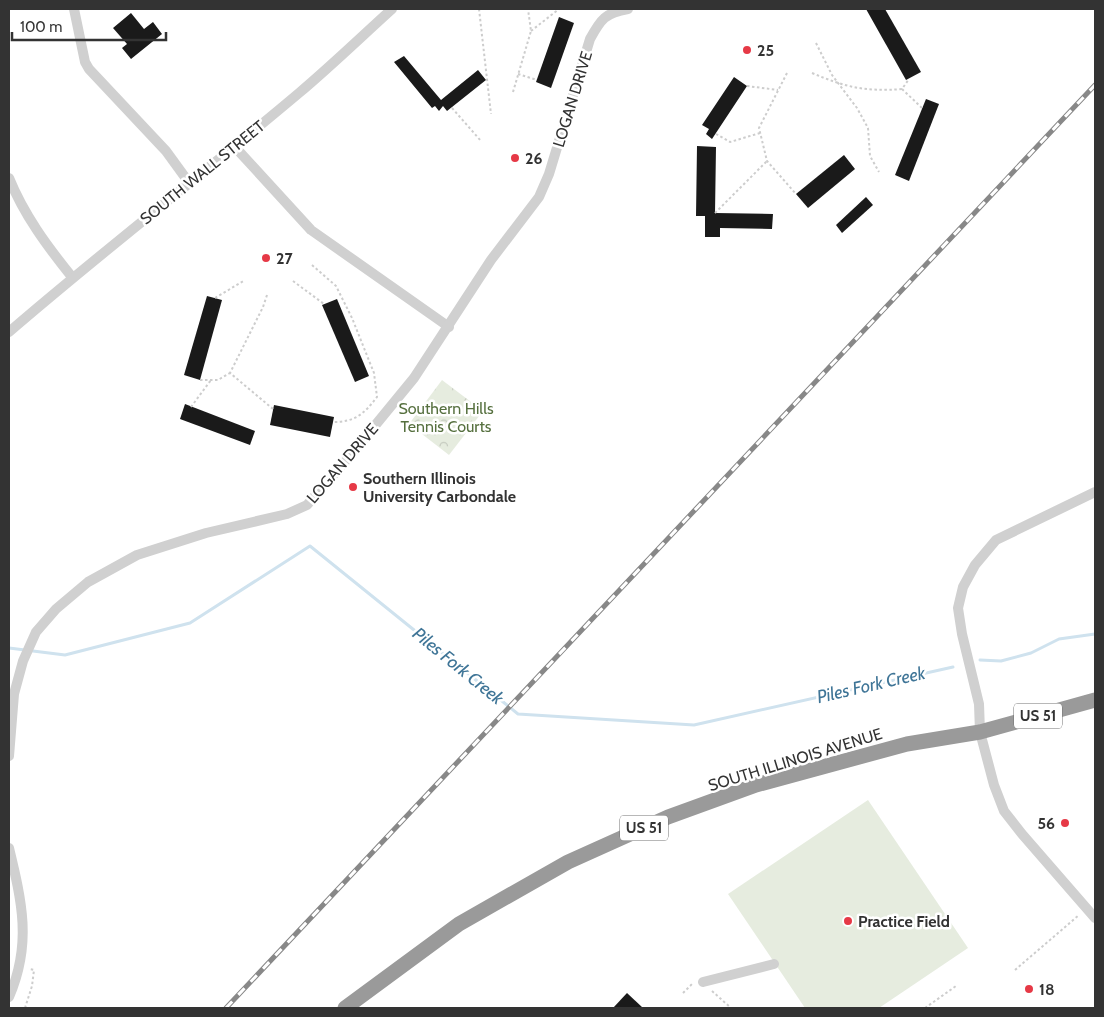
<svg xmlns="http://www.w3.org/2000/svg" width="1104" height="1017" font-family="Cabin,sans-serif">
<defs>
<pattern id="park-crowns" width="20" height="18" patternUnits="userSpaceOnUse" patternTransform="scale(1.25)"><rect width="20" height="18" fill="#e6ecdf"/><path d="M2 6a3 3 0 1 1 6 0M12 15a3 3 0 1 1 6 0" fill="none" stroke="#c6cbc0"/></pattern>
</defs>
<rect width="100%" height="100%" fill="#fff"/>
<path fill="url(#park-crowns)" d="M442 380 483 411 449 455 409 424Z"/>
<g fill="#e6ecdf">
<path d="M442 392 455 402 433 431 419 420Z"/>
<path d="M461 406 474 417 451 446 438 435Z"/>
<path d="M868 800 968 948 879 1008H805L728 894Z"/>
</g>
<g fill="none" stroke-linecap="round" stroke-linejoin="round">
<g stroke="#cfe2ee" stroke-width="3">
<path d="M9 648 65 655 190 623 310 546 518 714 694 725 953 667"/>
<path d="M980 660 1001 661 1031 653 1059 639 1095 634"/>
</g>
</g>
<g fill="#1a1a1a">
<path d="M866 9H885L921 72 906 80Z"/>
<path d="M131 13 144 29 153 22 162 34 131 59 122 48 127 44 113 28Z"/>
<path d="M559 17 574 23 551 88 536 82Z"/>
<path d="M404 56 441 100 478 70 486 80 447 111 443 106 439 111 435 106 432 108 394 62Z"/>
<path d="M734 77 747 86 712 139 706 134 709 129 702 125Z"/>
<path d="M926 99 939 104 909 181 895 175Z"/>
<path d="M697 146 716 147 715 213 773 214 772 229 720 228V237H705V216H696Z"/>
<path d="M844 155 855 169 808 208 796 194Z"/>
<path d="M866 197 873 205 842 233 836 225Z"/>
<path d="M207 296 222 300 200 380 184 375Z"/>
<path d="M337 299 369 376 355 382 322 305Z"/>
<path d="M185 404 255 431 250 445 180 419Z"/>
<path d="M274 405 334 417 330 437 270 425Z"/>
<path d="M627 993 643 1008H613Z"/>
</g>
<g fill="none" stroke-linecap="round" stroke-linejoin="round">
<g stroke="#cdcdcd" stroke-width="2" stroke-dasharray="2.5 2.5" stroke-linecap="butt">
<path d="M479 9 491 114"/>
<path d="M531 31 559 9"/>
<path d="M816 43 832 75 857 108 868 128 870 156 879 172"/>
<path d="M787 73 759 128 767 161 796 194"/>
<path d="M812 73C845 87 865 92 902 89L909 79"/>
<path d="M518 74 537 80"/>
<path d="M747 86 778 90"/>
<path d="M902 89 922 108"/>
<path d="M513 92 531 31 528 9"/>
<path d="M452 108 481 141"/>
<path d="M716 134 730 142 760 133"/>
<path d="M715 213 767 161"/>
<path d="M312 265 336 286 352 318 374 373 377 397C364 414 355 422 333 422"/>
<path d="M293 281 324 304"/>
<path d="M267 295 263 307 230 373 273 409"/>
<path d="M215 298 245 280"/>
<path d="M200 380H218L230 373"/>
<path d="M191 407 211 380"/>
<path d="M1015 970 1079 915"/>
<path d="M712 991 731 1008"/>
<path d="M683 993 693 983"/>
<path d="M25 1008 32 986 34 970 29 969"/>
<path d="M925 1008 956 986"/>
</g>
<g stroke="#d0d0d0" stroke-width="10">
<path d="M74 9 85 62 89 69 166 151 190 184"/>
<path d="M235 147 311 230 449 327"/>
<path d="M9 178C24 215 47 246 72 277"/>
<path d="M9 332C104 250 203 174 299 93 331 66 361 37 392 9"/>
<path d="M1095 492 996 540 975 565 963 587 958 608 962 634 979 704 980 732 994 785 1004 811 1022 834 1095 918"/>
<path d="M9 756 14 694 23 661 36 632 56 609 88 582 137 555 206 533 287 514 307 505 350 456 414 378 491 260 539 197 549 174 590 39C601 19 605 13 628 9"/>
<path d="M9 848C22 902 32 944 9 997"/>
<path d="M703 982 774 964"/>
</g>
<path stroke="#9a9a9a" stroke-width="15" d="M345 1008 459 924 568 862 668 817 756 785 907 744 980 732 1095 700"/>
<g stroke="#888" stroke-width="5">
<path id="rail" d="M226 1008 1095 85"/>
</g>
<use href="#rail" stroke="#fff" stroke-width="3" stroke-dasharray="9" stroke-linecap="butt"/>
</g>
<g fill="#e63946" stroke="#fff" stroke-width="2">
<circle cx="747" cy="50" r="5"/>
<circle cx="515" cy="158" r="5"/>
<circle cx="266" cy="258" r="5"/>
<circle cx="353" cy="487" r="5"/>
<circle cx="1065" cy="823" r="5"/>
<circle cx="848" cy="921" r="5"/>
<circle cx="1029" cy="989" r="5"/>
</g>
<g text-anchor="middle" stroke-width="5" stroke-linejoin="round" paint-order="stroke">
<g fill="#fff" stroke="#707070" stroke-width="1">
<rect x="1014" y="703.5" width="48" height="25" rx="4"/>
<rect x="620" y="815.5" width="48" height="25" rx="4"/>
</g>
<g font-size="15" font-weight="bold" fill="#333">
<text x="1038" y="721">US 51</text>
<text x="644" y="833">US 51</text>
</g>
<g font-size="16" font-weight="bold" fill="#333" stroke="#fff" text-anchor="start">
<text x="757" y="56">25</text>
<text x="525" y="164">26</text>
<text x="276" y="264">27</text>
<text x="363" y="484">Southern Illinois<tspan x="363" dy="18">University Carbondale</tspan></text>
<text x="1055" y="829" text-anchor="end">56</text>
<text x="858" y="927">Practice Field</text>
<text x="1039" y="995">18</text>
</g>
<g font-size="16" fill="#333" stroke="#fff">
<text transform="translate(572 99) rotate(-73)" y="6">LOGAN DRIVE</text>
<text transform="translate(202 172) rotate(-39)" y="6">SOUTH WALL STREET</text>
<text transform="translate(342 463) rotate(-49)" y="6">LOGAN DRIVE</text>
<text transform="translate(795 759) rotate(-17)" y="6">SOUTH ILLINOIS AVENUE</text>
</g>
<g font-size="16" fill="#56703f" stroke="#fff">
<text x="446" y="414">Southern Hills<tspan x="446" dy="18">Tennis Courts</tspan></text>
</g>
<g font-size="18" font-style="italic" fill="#3f7597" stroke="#fff">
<text transform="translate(458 666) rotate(39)" y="6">Piles Fork Creek</text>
<text transform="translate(871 685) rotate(-13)" y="6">Piles Fork Creek</text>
</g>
</g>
<rect width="1104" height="1017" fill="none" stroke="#333333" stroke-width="20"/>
<path d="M12 32v8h154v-8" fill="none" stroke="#333333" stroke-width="2.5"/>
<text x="20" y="32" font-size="15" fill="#333333" stroke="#ffffff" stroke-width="4" paint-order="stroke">100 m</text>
</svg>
